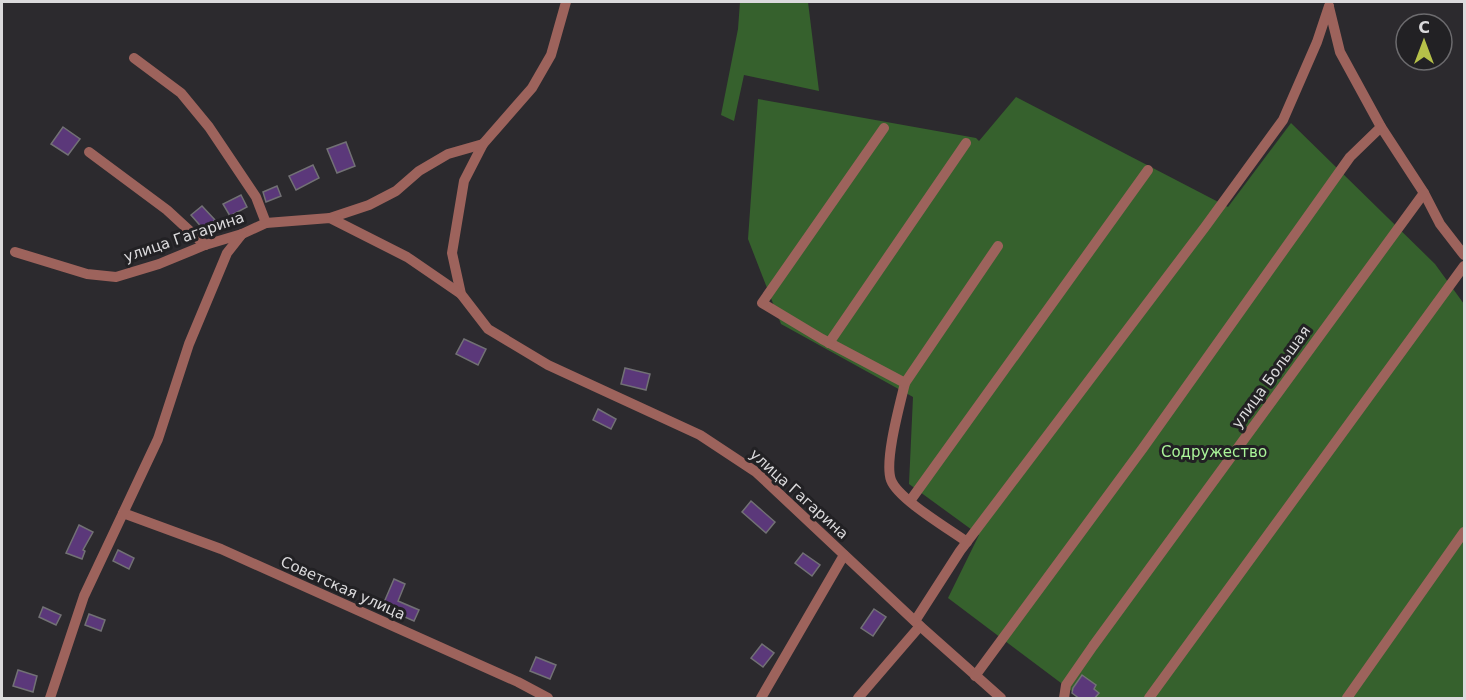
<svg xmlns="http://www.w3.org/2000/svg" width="1466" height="700" font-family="'DejaVu Sans',sans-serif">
<rect width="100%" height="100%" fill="#2c2a2e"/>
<g fill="#36612d">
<path d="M740 2H808L819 91 744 75 734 121 721 115 738 29Z"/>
<path d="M1016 97 1228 207 1291 123 1435 264 1464 304V698H1081L948 598 979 535 909 484 913 397 781 324 748 239 758 99 976 138 979 141Z"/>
</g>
<g fill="#5b387a" stroke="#727175" stroke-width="1.5">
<path d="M63 127 80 139 68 155 51 144Z"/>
<path d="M346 142 355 166 337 173 327 149Z"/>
<path d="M313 165 319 178 296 190 289 176Z"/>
<path d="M277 186 281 196 266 202 263 192Z"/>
<path d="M241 195 247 207 230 216 223 204Z"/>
<path d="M202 206 215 220 204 230 191 215Z"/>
<path d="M464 339 486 349 478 365 456 354Z"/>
<path d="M625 368 650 374 646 390 621 384Z"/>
<path d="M598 409 616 419 611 429 593 420Z"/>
<path d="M751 501 775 522 766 533 742 512Z"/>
<path d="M79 525 93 532 83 550 85 551 82 559 66 553Z"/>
<path d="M118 550 134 558 129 569 113 561Z"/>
<path d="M803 553 820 565 812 576 795 563Z"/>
<path d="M394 579 405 584 398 601 419 610 414 621 382 607Z"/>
<path d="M43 607 61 615 56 625 39 617Z"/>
<path d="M874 609 886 617 873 636 861 628Z"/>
<path d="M89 614 105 620 101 631 85 625Z"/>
<path d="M762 644 774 653 763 667 751 658Z"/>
<path d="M536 657 556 665 550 679 530 671Z"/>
<path d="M18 670 37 676 33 692 13 686Z"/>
<path d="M1082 675 1096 685 1094 689 1099 693 1094 699H1080L1072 693 1073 688Z"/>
</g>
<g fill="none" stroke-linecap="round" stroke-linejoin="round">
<g stroke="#9d635c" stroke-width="10">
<path d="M566 2 551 55 532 88 483 144 464 181 452 253 461 294 488 329 548 365 700 435 756 472 920 626 1001 698"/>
<path d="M1329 7 1340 52 1381 127 1424 193 1440 224 1464 255"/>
<path d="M134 58 181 93 209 127 256 197 266 223"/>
<path d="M884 128 762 303 822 339 905 383C900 404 884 461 891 480 898 499 949 529 967 542"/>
<path d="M89 152 167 210 205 245"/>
<path d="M330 218 369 205 396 191 419 171 448 154 483 144"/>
<path d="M15 252 87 274 116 277 159 264 205 245 242 234 266 223 330 218 407 257 461 294"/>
<path d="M829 343 966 143"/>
<path d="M905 383 998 246"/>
<path d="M910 501 1148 170"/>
<path d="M123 513 221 549 518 682 548 698"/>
<path d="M915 621 960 551 1205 227 1283 120 1317 42 1329 6"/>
<path d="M975 676 1143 448 1350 157 1381 127"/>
<path d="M50 698 84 596 158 439 189 344 227 253 242 234"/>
<path d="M761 698 844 555"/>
<path d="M858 698 920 626"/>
<path d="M1064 698 1066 685 1093 646 1424 193"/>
<path d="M1149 698 1464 266"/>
<path d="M1347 698 1464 532"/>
</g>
</g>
<g text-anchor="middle" stroke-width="6" stroke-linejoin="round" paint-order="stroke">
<g font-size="15" fill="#dbdadc" stroke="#222124">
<text transform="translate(184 237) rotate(-19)" y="5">улица Гагарина</text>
<text transform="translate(1271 377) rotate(-54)" y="5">улица Большая</text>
<text transform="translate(799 494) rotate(42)" y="5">улица Гагарина</text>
<text transform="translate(343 588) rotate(24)" y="5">Советская улица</text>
</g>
<g font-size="15" fill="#aaf599" stroke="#222124">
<text x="1214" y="457">Содружество</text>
</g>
</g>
<rect width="1466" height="700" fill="none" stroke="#dbdadc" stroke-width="6"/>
<g transform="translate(1424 42)"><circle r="28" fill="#222124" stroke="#6c6b6e" stroke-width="1.5"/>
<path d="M0-4.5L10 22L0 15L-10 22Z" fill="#b6c149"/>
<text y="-9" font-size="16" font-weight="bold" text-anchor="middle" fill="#dbdadc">С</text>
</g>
</svg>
